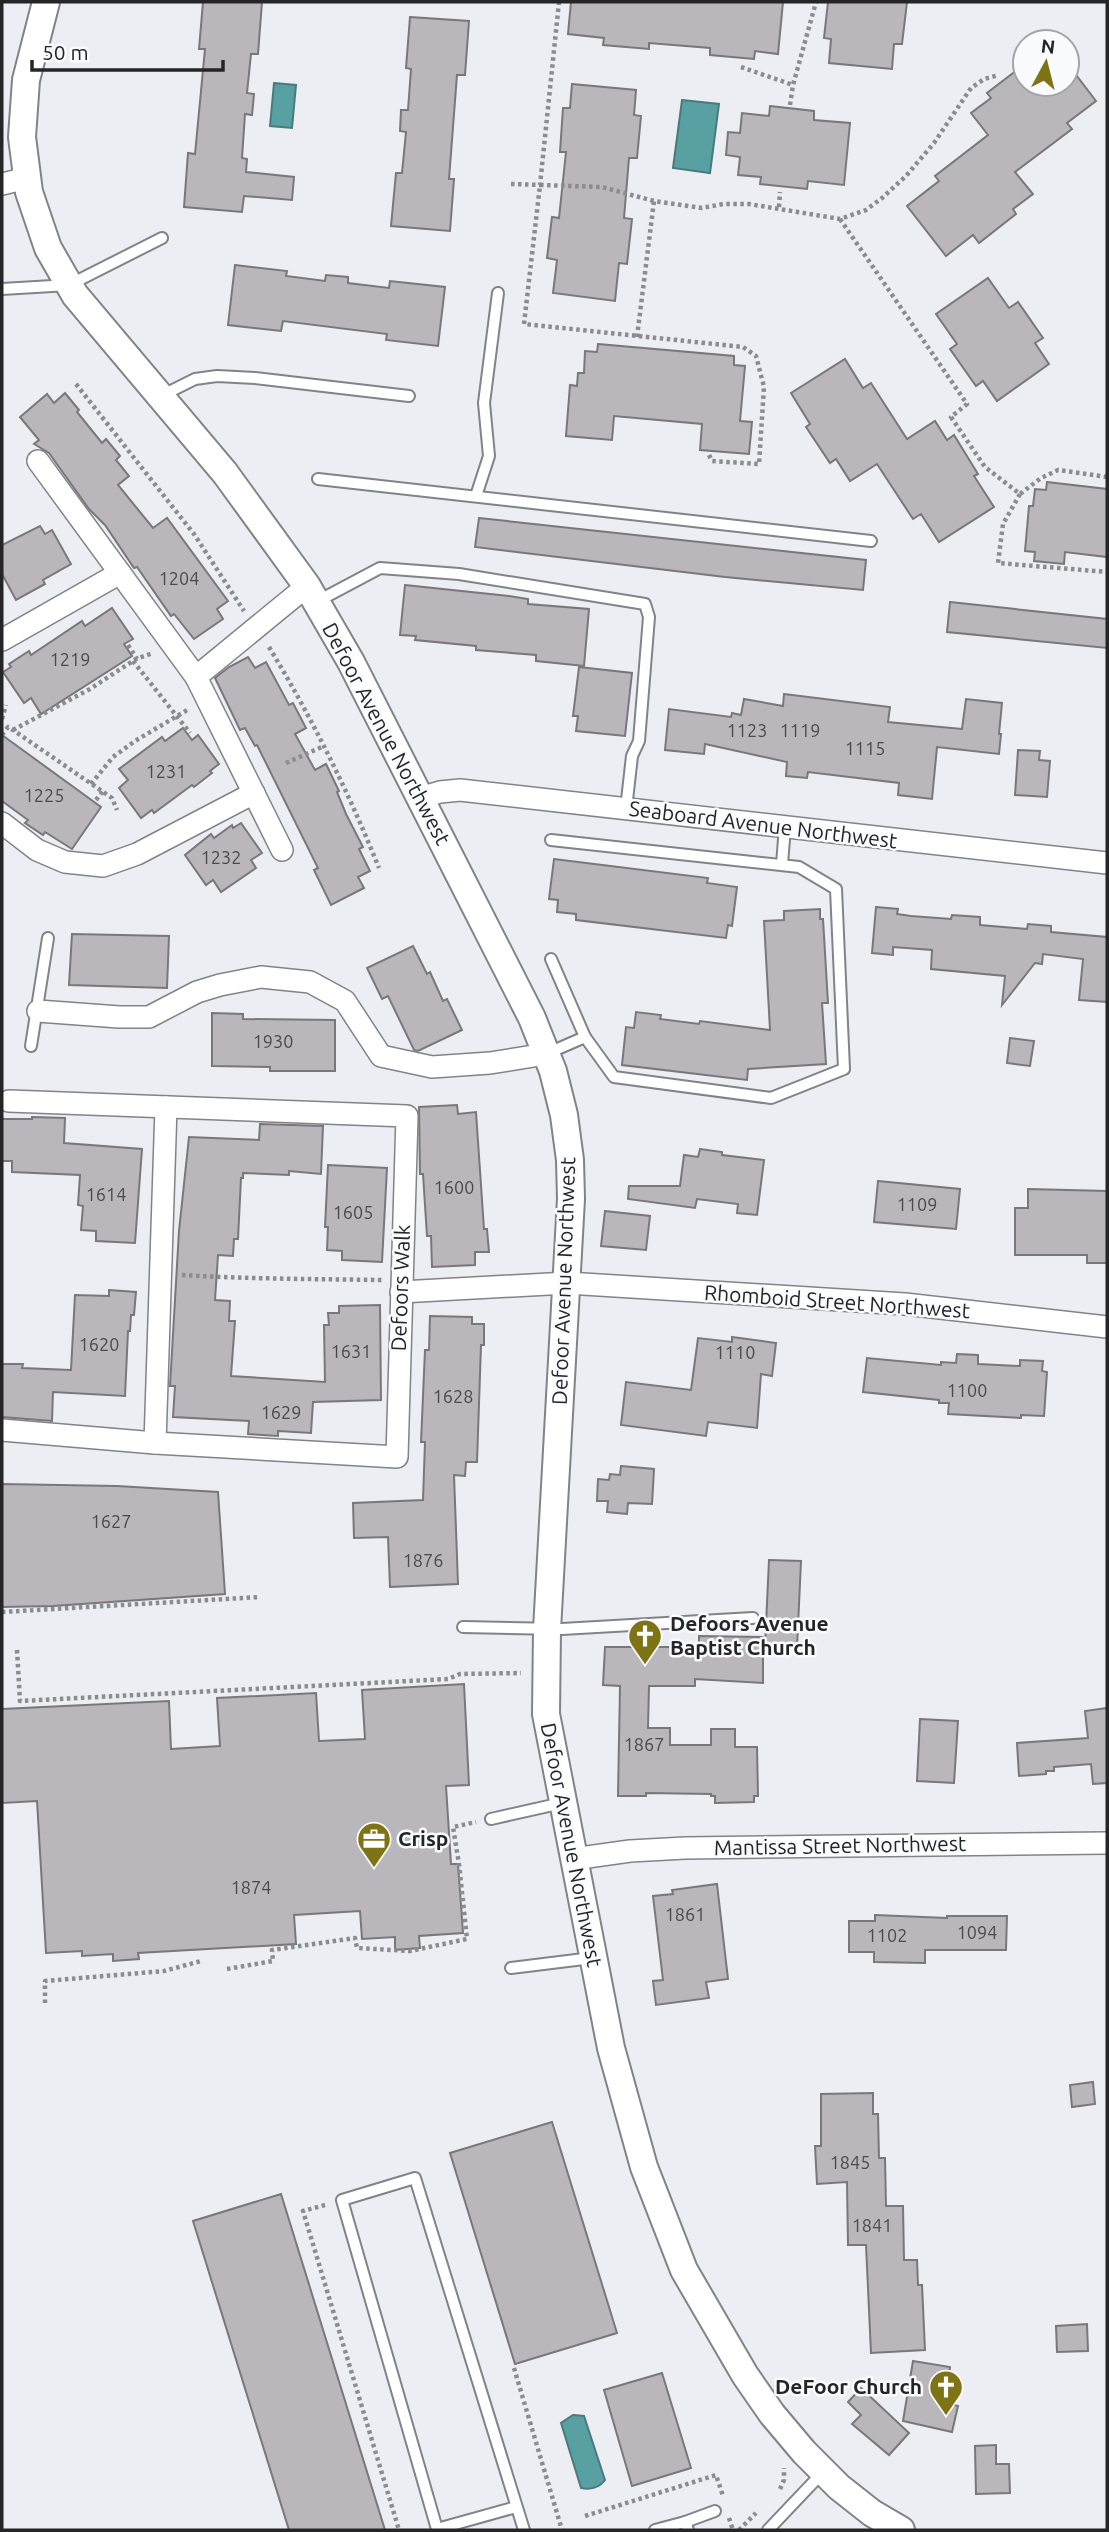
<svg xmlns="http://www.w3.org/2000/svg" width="1109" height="2532" font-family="Ubuntu,sans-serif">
<rect width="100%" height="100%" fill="#eceef3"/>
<g fill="#59a0a2" stroke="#497b7d" stroke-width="2">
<path d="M274 83 296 85 292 128 270 126Z"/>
<path d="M682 100 719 104 710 173 673 168Z"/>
<path d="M573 2415 584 2416 605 2480C599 2488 590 2490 581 2488L561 2423Z"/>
</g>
<g fill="#bab7bc" stroke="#79777c" stroke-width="2">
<path d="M203 2H262L258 54H251L247 93 254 94 252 115 245 114 242 158 247 159 246 172 294 177 292 200 244 196 242 212 184 207 188 153 195 154 205 49H199Z"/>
<path d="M571 2H783L778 54 755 51 754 59 710 55V48L649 43V49L603 45 604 38 568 34Z"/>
<path d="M828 2H907L902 44H894L892 69 829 63 831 39 824 38Z"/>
<path d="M410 17 469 21 465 75H457L449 179H454L450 231 391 226 396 173H402L406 132 400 131 401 110H408L411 69 406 68Z"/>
<path d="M1067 63 1096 101 1067 123 1072 129 1015 172 1033 194 1013 209 1016 214 979 243 973 235 946 256 907 206 939 181 935 176 988 135 971 113 991 98 987 93 1025 64V84H1067Z"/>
<path d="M572 84 636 90 634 115 641 116 637 158H629L624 218 632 219 627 264 619 263 615 301 553 293 557 260 547 258 552 217 559 218 566 152H560L563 108H570Z"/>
<path d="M770 106 814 111V120L850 123 844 185 808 181 807 189 760 184 761 177 738 175 740 157 726 155 728 132 740 133 742 113 769 116Z"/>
<path d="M235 265 287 271 286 276 325 281 326 275 348 277V283L389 288 390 281 445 287 438 346 386 340 387 334 283 321 281 331 228 325Z"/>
<path d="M988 278 1009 308 1018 302 1043 338 1035 343 1049 364 997 401 983 381 976 386 950 349 957 344 936 314Z"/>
<path d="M598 344 734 356V365L745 366 740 421 752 422 749 454 700 450 702 424 614 416 612 440 566 436 570 385 577 386 578 373H584L585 351 597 352Z"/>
<path d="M845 359 863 388 871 383 907 439 935 421 947 440 954 435 978 474 974 476 994 507 939 542 921 514 913 519 877 464 850 481 836 459 830 463 806 427 810 424 791 393Z"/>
<path d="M65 393 79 410 77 412 102 443 106 439 120 456 116 460 129 476 118 485 153 528 167 518 228 601 217 609 223 619 194 639 174 614 171 616 137 567 134 568 105 525 89 509 49 453 34 444 39 440 20 417 47 394 54 403Z"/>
<path d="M1047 482 1107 489V557L1065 552 1064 564 1034 561 1035 552 1025 551 1029 506H1033L1035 489 1046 490Z"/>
<path d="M479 518 866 560 863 590 725 577 475 547Z"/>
<path d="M40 526 45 534 52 530 71 564 43 580 45 584 16 600 2 574V545Z"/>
<path d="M405 585 509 596 528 599V604L589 609 584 666 536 661V655L476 650V646L415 640 416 636 400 635Z"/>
<path d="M950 602 1107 619V648L947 632Z"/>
<path d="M112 608 133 639 124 644 132 656 41 714 31 698 24 703 3 672 11 667 9 664 29 651 31 655 82 621 85 626Z"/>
<path d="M248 657 255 668 266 662 289 705 293 703 306 728 295 734 315 770 326 764 339 791 337 792 346 814 363 847 359 849 370 871 358 877 364 888 331 905 314 870 318 868 257 745 255 746 245 728 240 730 215 678 229 667Z"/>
<path d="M579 667 632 673 625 736 576 731 578 716H573Z"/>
<path d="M784 694 890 707 888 722 962 729 966 699 1002 703 999 734H1001L999 754 937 747 932 799 898 795 899 783 808 772 807 778 786 776 787 762 705 744 704 754 665 750 669 709 731 717 732 713 741 715 744 699 783 706Z"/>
<path d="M183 728 192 740 198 735 219 764 210 771 212 773 194 787 192 785 154 813 152 810 141 818 119 788 128 780 119 769 162 737 165 741Z"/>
<path d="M2 735 101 807 72 849 45 832 43 835 25 823 28 820 2 801Z"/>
<path d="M1018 750 1040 751 1039 760 1050 761 1047 797 1015 795Z"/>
<path d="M241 823 262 853 251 860 256 868 221 892 213 880 206 885 185 855 211 834 214 838 232 825 233 828Z"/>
<path d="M554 859 708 878 707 883 737 887 732 926 728 925 726 938 576 920V914L557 912 558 900 549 899Z"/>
<path d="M876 907 898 909 897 914 911 916 951 919 952 915 980 917V925L1027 929 1028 924 1051 926V932L1107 937V1002L1079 1000 1083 959 1043 954 1042 964 1035 963 1002 1005 1005 976 931 969 932 950 893 947V955L872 953Z"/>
<path d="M820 909V919H823L828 1003H822L826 1064 748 1069 747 1080 622 1065 626 1027 634 1028 636 1012 661 1015 660 1019 699 1024 700 1021 770 1030 764 921 784 920V911Z"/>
<path d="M72 934 169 936 167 988 69 985Z"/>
<path d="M413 946 427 974 430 972 443 1001 447 999 462 1030 418 1051 414 1050 388 996 382 999 367 968Z"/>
<path d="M212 1013 243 1014V1019L335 1020V1071H270V1067L212 1066Z"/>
<path d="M1010 1038 1034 1041 1030 1066 1007 1063Z"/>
<path d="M457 1105 458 1114 476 1112 484 1229H487L489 1252H475V1265L432 1267 431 1236H427L423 1174H420L419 1107Z"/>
<path d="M32 1117 65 1118 64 1143 142 1149 135 1243 96 1241V1231L81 1230 83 1206 78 1205 80 1175 12 1172V1161H2V1119H32Z"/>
<path d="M260 1124 323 1126 321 1174 289 1171V1175L243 1173V1178H241L238 1239H234L233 1256 218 1255 215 1300 230 1301 229 1321H235L231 1376 325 1382 324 1325H329L328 1313H339V1306L380 1305 381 1400 313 1402 311 1433 278 1431V1436L248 1434 249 1421 173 1417 175 1386H170L179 1231 189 1137 259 1140Z"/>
<path d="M700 1149 722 1152V1155L764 1160 757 1215 737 1213 738 1204 697 1199 695 1208 628 1199 629 1186H680L684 1155 698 1157Z"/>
<path d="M328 1165 387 1168 382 1262 342 1260V1251L327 1250 328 1227H325Z"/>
<path d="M878 1181 960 1189 956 1229 874 1222Z"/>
<path d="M1028 1189 1107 1191V1263H1087V1255H1015V1208H1028Z"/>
<path d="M605 1211 650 1216 646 1250 601 1246Z"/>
<path d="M109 1290 136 1292 134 1315H131L130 1331H128L125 1396 53 1392 52 1421 2 1417V1364H23L22 1368 71 1370 75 1295 109 1296Z"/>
<path d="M430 1316 472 1317V1324H484V1345H481L477 1462H466L465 1476 454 1475 458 1584 390 1587 388 1537 354 1538 353 1503 423 1500 425 1442H421L425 1350H429Z"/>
<path d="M732 1337 776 1343 772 1376 761 1374 757 1428 708 1422 706 1436 621 1425 626 1382 691 1390 698 1338 732 1342Z"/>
<path d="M957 1354 978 1355V1364L1020 1366V1360L1043 1361 1042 1371 1047 1372 1044 1416 1021 1415V1418L948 1414 949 1403H939V1400L863 1392 867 1358 941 1365V1362L956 1363Z"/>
<path d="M621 1466 654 1469 652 1504 628 1503 627 1514 607 1512 608 1501H597L598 1479 609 1480 610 1474 620 1475Z"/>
<path d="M2 1484 117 1486 218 1492 225 1594 53 1606 2 1607Z"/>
<path d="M769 1560 801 1561 797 1648 765 1646Z"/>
<path d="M699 1636 763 1637V1683L695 1679V1686H649L648 1728H670V1745H711V1729H735V1747H757L758 1796H754V1802L715 1803V1796H711V1794L646 1793V1796H618L620 1686 603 1685 605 1647H699Z"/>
<path d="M464 1684 469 1785 446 1786 451 1864H458L463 1933 419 1936 420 1948 395 1950V1937L362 1939 360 1911 294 1915 296 1944 138 1953 139 1959 113 1961V1954L82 1956V1951L46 1953 37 1801 2 1803V1709L169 1701 171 1749 220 1746 217 1698 316 1693 319 1741 365 1739 362 1690Z"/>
<path d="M1107 1708V1783L1093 1784 1091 1764 1054 1767V1771H1046V1774L1019 1776 1017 1743 1088 1738 1085 1711Z"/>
<path d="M920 1719 958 1721 954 1783 917 1781Z"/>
<path d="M717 1884 728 1979 706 1982 709 1998 656 2005 653 1981 663 1980 653 1896 673 1894 672 1890Z"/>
<path d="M875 1915 947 1918V1916H1007L1006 1950H925V1963L874 1962V1952H849V1921H875Z"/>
<path d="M1093 2082 1095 2104 1072 2107 1070 2085Z"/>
<path d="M873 2093V2114H878L879 2158H885L886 2206H903L904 2260H917L918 2285H922L925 2350 871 2353 866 2245H848L847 2182 817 2184 815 2146H821V2094Z"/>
<path d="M552 2122 617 2333 515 2364 450 2153Z"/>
<path d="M281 2194 385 2530H289L193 2221Z"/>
<path d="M1087 2324 1088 2351 1057 2352 1056 2326Z"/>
<path d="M913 2361 950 2367 945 2403 958 2406 952 2432 903 2421Z"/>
<path d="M662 2373 691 2468 632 2486 604 2390Z"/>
<path d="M861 2388 909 2433 889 2455 852 2424 861 2415 848 2402Z"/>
<path d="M996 2445V2464H1009L1010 2493 976 2494 975 2446Z"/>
</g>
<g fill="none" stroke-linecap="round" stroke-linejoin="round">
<g stroke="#818388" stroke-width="14">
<g id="service">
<path d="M2 289 69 285 162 238"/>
<path d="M161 396 195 379 217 376 255 378 409 396"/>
<path d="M318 479 871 541"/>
<path d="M476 496 489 456 484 403 498 293"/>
<path d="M316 602 380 568 459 574 645 604 649 617 639 741 632 756 626 809"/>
<path d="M782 864 785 827"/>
<path d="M551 959 585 1037"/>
<path d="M31 1046 48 938"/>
<path d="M546 1054 585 1037 614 1077 771 1098 844 1069 836 889 799 867 551 840"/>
<path d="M463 1627 562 1629 753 1618"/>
<path d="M491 1819 562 1803"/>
<path d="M511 1968 592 1958"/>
<path d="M516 2507 437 2529 342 2200 415 2178 524 2530"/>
<path d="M685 2522 715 2511"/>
<path d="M655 2530 685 2522 688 2530"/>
<path d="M768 2530 824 2471"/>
</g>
</g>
<g stroke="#818388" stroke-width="24">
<g id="minor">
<path d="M2 184 27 178"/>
<path d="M38 461 196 677 282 850"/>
<path d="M2 640 120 573"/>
<path d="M196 677 307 586"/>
<path d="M420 798 440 792 460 790 1107 863"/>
<path d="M2 823 37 850 65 862 103 866 137 854 254 793"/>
<path d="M38 1011 119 1017H149L197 992 220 985 261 977 310 982 345 1001 381 1056 432 1067 490 1063 546 1054"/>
<path d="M401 1292 567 1283 905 1304 1107 1327"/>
<path d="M2 1430 155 1443 397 1457 407 1116 9 1101"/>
<path d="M155 1443 166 1107"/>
<path d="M573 1859 630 1851 685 1848 1107 1843"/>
</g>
</g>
<g stroke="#818388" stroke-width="30">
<path id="tertiary" d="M46 2 26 80 22 137 29 192 48 248 75 295 225 473 307 586 351 662 532 1018 553 1071 564 1115 570 1160 571 1199 547 1630 546 1714 611 2048 644 2167 684 2270 745 2375 772 2414 804 2452 839 2487 872 2513 901 2530"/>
</g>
<g stroke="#8b8c90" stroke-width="4.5" stroke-dasharray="3.5 3.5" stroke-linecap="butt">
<path d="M741 67 793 85 816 2"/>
<path d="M790 105 793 85"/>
<path d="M511 184 540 185 559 2"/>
<path d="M779 207 780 192"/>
<path d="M840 219 967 404 951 417 985 467 1020 494 1041 478 1058 470 1107 477"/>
<path d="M637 337 654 201"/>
<path d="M76 384 194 534 244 611"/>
<path d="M709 455 712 461 759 464 764 387 756 356 743 347 524 324 540 185 602 187 654 201 702 208 723 204H749L840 219 866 210 882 198 906 176 934 143 971 88 984 79 999 75"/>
<path d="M1020 494 1003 524 998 563 1107 572"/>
<path d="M128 645 137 659"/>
<path d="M269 647C312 718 348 791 379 868"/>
<path d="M133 661 190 733"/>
<path d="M2 719 6 705"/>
<path d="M13 730 90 689 136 659 153 653"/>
<path d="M2 735 8 727 13 730 112 798 117 810"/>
<path d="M286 763 324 746"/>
<path d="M91 784 113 757 135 741 189 709"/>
<path d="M96 800 103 791"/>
<path d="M182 1275C249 1279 315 1279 383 1280"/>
<path d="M2 1612 260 1597"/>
<path d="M17 1650 20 1701 448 1679 460 1674 521 1673"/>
<path d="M227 1969 273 1961 272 1950 355 1938 357 1948 410 1951 467 1939 459 1864 453 1827 476 1822"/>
<path d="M45 2003V1981L164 1971 201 1961"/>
<path d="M325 2205 303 2211 399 2530"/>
<path d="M514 2368 562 2530"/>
<path d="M780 2489 784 2480V2468"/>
<path d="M585 2516 716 2475 723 2496"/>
<path d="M729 2518 733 2530"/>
<path d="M739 2530 756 2513"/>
</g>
<use href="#service" stroke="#fff" stroke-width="10"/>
<use href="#minor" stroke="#fff" stroke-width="21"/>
<use href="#tertiary" stroke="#fff" stroke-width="26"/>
</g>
<defs>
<g id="church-pin" transform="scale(1.75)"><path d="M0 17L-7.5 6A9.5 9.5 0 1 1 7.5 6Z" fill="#7e7315" stroke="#fafbfe"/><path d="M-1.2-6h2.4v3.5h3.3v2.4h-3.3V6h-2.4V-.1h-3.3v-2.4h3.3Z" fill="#fff"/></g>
<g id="office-pin" transform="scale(1.75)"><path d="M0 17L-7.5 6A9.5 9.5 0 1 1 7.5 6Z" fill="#7e7315" stroke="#fafbfe"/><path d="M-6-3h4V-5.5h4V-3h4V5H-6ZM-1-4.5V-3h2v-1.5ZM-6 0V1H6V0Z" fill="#fff"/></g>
</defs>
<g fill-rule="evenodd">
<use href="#church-pin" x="645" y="1636"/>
<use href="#office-pin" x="374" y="1839"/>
<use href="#church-pin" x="946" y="2387"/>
</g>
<g text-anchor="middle" stroke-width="5" stroke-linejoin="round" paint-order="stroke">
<g font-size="18" fill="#4a4a4c">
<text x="179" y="585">1204</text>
<text x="70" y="666">1219</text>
<text x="747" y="737">1123</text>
<text x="800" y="737">1119</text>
<text x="865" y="755">1115</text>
<text x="166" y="778">1231</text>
<text x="44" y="802">1225</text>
<text x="221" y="864">1232</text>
<text x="273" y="1048">1930</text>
<text x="454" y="1194">1600</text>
<text x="106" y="1201">1614</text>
<text x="917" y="1211">1109</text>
<text x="353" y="1219">1605</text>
<text x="99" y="1351">1620</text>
<text x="351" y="1358">1631</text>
<text x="735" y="1359">1110</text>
<text x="967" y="1397">1100</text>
<text x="453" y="1403">1628</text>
<text x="281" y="1419">1629</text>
<text x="111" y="1528">1627</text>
<text x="423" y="1567">1876</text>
<text x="644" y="1751">1867</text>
<text x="251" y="1894">1874</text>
<text x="685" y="1921">1861</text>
<text x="977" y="1939">1094</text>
<text x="887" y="1942">1102</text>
<text x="850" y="2169">1845</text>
<text x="872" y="2232">1841</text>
</g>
<g font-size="21" fill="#252527" stroke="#fafbfe">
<text transform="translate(386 734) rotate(62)" y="7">Defoor Avenue Northwest</text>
<text transform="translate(763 825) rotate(7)" y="7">Seaboard Avenue Northwest</text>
<text transform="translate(564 1281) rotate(-88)" y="7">Defoor Avenue Northwest</text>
<text transform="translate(401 1288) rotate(-88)" y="7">Defoors Walk</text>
<text transform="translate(837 1302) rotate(4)" y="7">Rhomboid Street Northwest</text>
<text transform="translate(571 1845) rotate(79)" y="7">Defoor Avenue Northwest</text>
<text transform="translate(840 1846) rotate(-1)" y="7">Mantissa Street Northwest</text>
</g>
<g font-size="21" font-weight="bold" fill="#252527" stroke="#fafbfe" text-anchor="start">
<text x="670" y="1631">Defoors Avenue<tspan x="670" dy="24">Baptist Church</tspan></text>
<text x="398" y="1846">Crisp</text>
<text x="922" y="2394" text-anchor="end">DeFoor Church</text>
</g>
</g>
<rect width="1109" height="2532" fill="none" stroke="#252527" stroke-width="7"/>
<g transform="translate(1046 63) rotate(7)"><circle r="33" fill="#fafbfe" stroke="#a5a5a8" stroke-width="2"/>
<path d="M0-5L12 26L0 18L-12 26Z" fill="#7e7315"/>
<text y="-10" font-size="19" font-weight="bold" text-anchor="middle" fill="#252527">N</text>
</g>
<path d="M32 60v10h191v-10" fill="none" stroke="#252527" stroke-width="3.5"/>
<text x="42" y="60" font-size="21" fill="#252527" stroke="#fafbfe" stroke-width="5" paint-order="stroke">50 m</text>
</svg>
